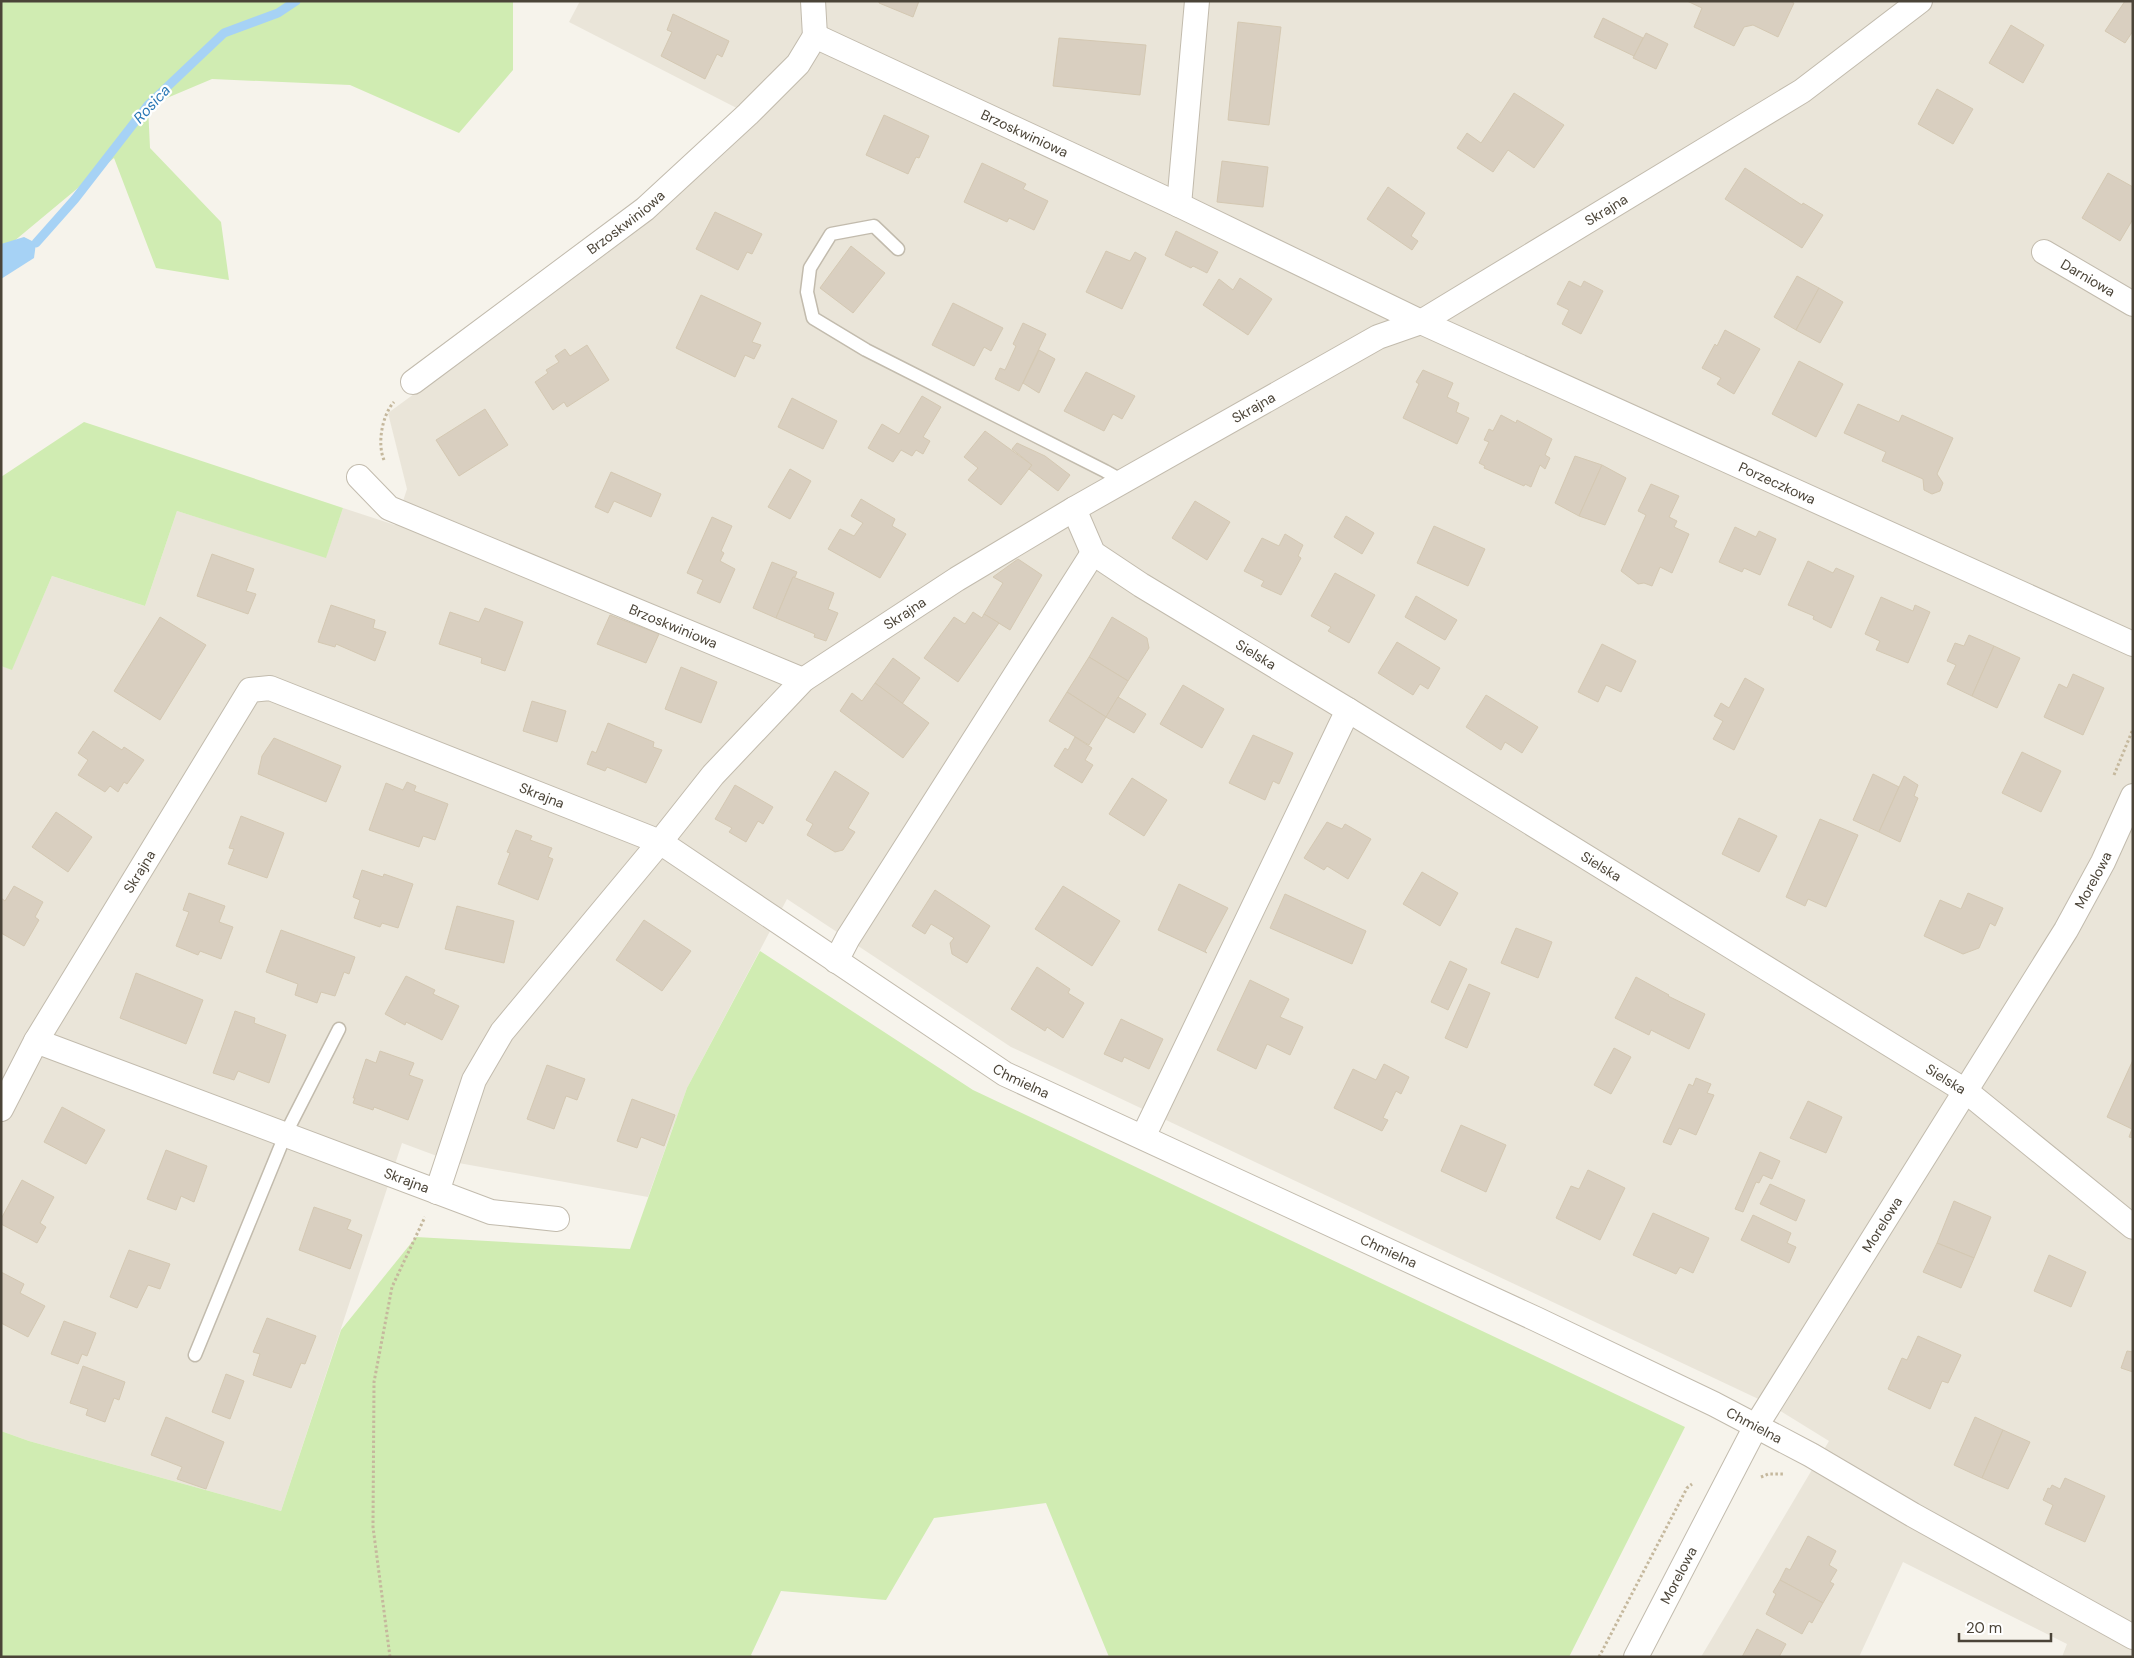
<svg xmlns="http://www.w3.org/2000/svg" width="2134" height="1658" font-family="'DM Sans',sans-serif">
<rect width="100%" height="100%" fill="#f6f3eb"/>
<path fill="#eae5d9" d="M580 1H2133V1657H2062L2067 1644 1903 1562 1859 1657H1701L1829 1441 1769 1404 1011 1047 787 899 687 1088 648 1197 453 1162 402 1143 281 1511 29 1441 1 1431V666L12 669 52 576 145 606 177 511 326 557 343 508 395 525 407 489 388 413 462 359 712 165 760 120 569 22Z"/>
<g fill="#d0ecb2">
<path d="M1 1H513V70L459 133 350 85 212 79 148 106 150 148 221 222 229 280 156 268 114 158 1 252Z"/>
<path d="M84 422 343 508 326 558 177 511 145 606 52 576 12 670 1 666V477Z"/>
<path d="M760 951 973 1090 1685 1427 1569 1657H1109L1046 1503 934 1518 886 1600 781 1591 751 1655 754 1657H1V1431L29 1441 281 1511 341 1330 416 1237 630 1249 687 1088Z"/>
</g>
<path fill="#a6d2f5" d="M24 237 36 243 34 258 1 279V244Z"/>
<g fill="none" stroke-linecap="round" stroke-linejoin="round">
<path stroke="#a6d2f5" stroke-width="9" d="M36 243 75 199 148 105 224 33 278 13 296 1"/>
</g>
<g fill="#d9cfc0" stroke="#d4c8b2">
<path d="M879 1H919L913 17 879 3Z"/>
<path d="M1687 1H1789L1794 3 1778 37 1753 25 1744 27 1734 46 1694 27 1702 8Z"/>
<path d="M2125 1H2133V31L2125 43 2105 31Z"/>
<path d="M673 14 729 41 722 57 717 54 705 79 661 56 672 32 667 30Z"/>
<path d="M1603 18 1643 38 1634 56 1594 37Z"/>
<path d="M1238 22 1281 27 1269 125 1228 120Z"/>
<path d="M2011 25 2044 45 2023 83 1989 63Z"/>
<path d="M1646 33 1668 44 1656 69 1633 58Z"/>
<path d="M1059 38 1146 45 1140 95 1053 86Z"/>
<path d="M1937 89 1973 109 1953 144 1918 124Z"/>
<path d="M1514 93 1564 125 1534 168 1508 150 1493 172 1457 148 1467 133 1481 143Z"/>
<path d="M884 115 929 136 919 158 916 157 908 174 866 155Z"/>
<path d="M1222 161 1268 167 1263 207 1217 202Z"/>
<path d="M982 163 1026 184 1023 189 1048 201 1034 230 1009 218 1007 222 964 202Z"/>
<path d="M1745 168 1802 205 1803 203 1823 215 1802 248 1725 199Z"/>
<path d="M2108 173 2133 187V219L2120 241 2082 218Z"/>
<path d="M1388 187 1425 213 1411 236 1418 241 1412 250 1367 219Z"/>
<path d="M715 212 762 234 752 254 747 252 738 270 696 249Z"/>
<path d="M1176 231 1218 252 1207 273 1193 266 1191 268 1165 255Z"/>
<path d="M851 246 885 273 853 313 820 288Z"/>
<path d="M1106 251 1130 261 1135 252 1146 258 1122 309 1086 292Z"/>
<path d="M1797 276 1819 288 1796 330 1774 317Z"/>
<path d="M1240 278 1272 299 1248 335 1203 305 1219 279 1233 290Z"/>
<path d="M1569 281 1581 287 1584 281 1603 291 1581 334 1562 324 1569 310 1557 304Z"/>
<path d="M1819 288 1843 302 1820 343 1796 330Z"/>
<path d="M701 295 761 323 752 342 761 345 754 359 745 355 735 377 676 348Z"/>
<path d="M953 303 1003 328 991 351 984 347 974 366 932 345Z"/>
<path d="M1023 323 1046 334 1019 391 995 379 1000 368 1005 370 1016 346 1013 344Z"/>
<path d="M1725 330 1760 349 1734 394 1717 384 1721 378 1702 368 1715 344 1717 346Z"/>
<path d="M587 345 609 380 567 407 564 402 553 410 535 382 548 373 546 370 559 362 555 356 565 349 570 356Z"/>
<path d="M1039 350 1055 359 1039 393 1023 383Z"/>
<path d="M1799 361 1843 384 1816 437 1772 414Z"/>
<path d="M1423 370 1453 383 1447 397 1459 403 1456 412 1469 418 1457 444 1403 418 1419 384 1416 382Z"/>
<path d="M1086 372 1135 396 1122 419 1113 414 1104 431 1064 411Z"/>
<path d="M922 396 941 407 923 437 930 441 923 454 916 450 912 456 901 450 893 462 868 448 882 424 899 434Z"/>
<path d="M792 398 837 421 823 449 778 427Z"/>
<path d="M1858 404 1899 422 1902 415 1953 438 1937 474 1943 483 1940 491 1932 494 1924 490 1923 479 1882 461 1886 452 1844 433Z"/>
<path d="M485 409 508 445 459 476 436 440Z"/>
<path d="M1501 415 1516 423 1517 420 1552 439 1545 455 1550 458 1545 469 1540 465 1531 487 1525 484 1524 486 1484 468 1485 466 1479 463 1489 442 1484 440 1489 429 1493 431Z"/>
<path d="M985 431 1032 465 1001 505 968 480 978 468 964 457Z"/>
<path d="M1017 443 1045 456 1070 475 1058 491 1029 469 1032 465 1012 449Z"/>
<path d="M1575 456 1602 465 1579 516 1555 503Z"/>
<path d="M1602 465 1626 478 1605 525 1579 516Z"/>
<path d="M790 469 811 481 790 519 768 507Z"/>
<path d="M611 472 661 494 651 517 614 501 608 513 595 507Z"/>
<path d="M1651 484 1679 496 1669 517 1677 521 1674 527 1689 534 1672 573 1660 567 1652 586 1644 583 1638 584 1621 571 1646 515 1638 511Z"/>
<path d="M861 499 895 519 892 526 906 534 880 578 828 549 840 529 854 536 863 523 851 516Z"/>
<path d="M1195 501 1230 522 1207 560 1172 538Z"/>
<path d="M1346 516 1374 533 1362 554 1334 537Z"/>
<path d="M712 517 732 526 721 551 724 553 720 561 735 569 720 603 697 593 703 580 687 573Z"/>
<path d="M1434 526 1485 549 1468 586 1417 563Z"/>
<path d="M1735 527 1756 537 1759 531 1776 539 1760 575 1744 568 1742 572 1719 562Z"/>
<path d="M1285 534 1303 545 1298 556 1301 558 1281 595 1261 586 1264 581 1244 571 1262 538 1279 546Z"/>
<path d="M212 554 254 569 246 591 256 594 248 614 197 596Z"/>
<path d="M1018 559 1042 575 1010 630 984 614 1003 583 993 577Z"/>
<path d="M1808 561 1833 573 1836 568 1854 576 1831 628 1813 619 1814 616 1788 605Z"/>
<path d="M772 562 797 572 795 577H793L776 618 753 608Z"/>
<path d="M1335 573 1375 595 1349 643 1328 631 1331 627 1311 616Z"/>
<path d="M793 577 834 593 828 609 838 613 826 641 814 637 815 634 776 618Z"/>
<path d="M1416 596 1457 620 1445 640 1405 617Z"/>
<path d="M1881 597 1913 611 1915 605 1930 612 1908 663 1876 650 1880 641 1865 634Z"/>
<path d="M331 605 375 620 373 628 386 632 375 661 336 644 335 647 318 642Z"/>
<path d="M485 608 523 622 505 671 481 663 482 658 439 644 450 612 479 622Z"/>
<path d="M973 612 982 618 984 614 999 623 958 682 924 658 954 617 965 624Z"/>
<path d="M610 615 659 634 646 663 597 644Z"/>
<path d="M160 617 206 645 160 720 114 691Z"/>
<path d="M1112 617 1147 638 1149 648 1128 681 1089 657Z"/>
<path d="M1969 635 1994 646 1972 696 1947 684 1956 665 1947 661 1955 643 1964 646Z"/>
<path d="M1397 642 1440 668 1428 689 1420 684 1413 695 1378 673Z"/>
<path d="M1602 644 1636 661 1621 692 1606 685 1598 702 1578 692Z"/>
<path d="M1994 646 2020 658 1997 708 1972 696Z"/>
<path d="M1089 657 1128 681 1106 717 1067 692Z"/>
<path d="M893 658 920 678 902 704 875 683Z"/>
<path d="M681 667 717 682 701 723 665 709Z"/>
<path d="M2073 674 2104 688 2083 735 2044 717 2059 684 2067 688Z"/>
<path d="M1745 678 1764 689 1734 750 1713 739 1723 721 1714 716 1721 703 1729 708Z"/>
<path d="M875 683 929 723 903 758 840 711 852 693 862 701Z"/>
<path d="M1183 685 1224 709 1202 748 1160 724Z"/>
<path d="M1067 692 1106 717 1089 745 1049 721Z"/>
<path d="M1486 695 1538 727 1522 753 1505 742 1501 750 1466 727Z"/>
<path d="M1118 697 1146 714 1134 733 1106 717Z"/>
<path d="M532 701 566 711 557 742 523 731Z"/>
<path d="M608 723 654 742 653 747 662 750 646 783 607 767 605 771 587 764 592 751 596 753Z"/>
<path d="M93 731 122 750 124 747 144 760 127 784 124 782 118 792 110 786 105 792 78 775 88 760 78 753Z"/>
<path d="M1253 735 1293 753 1279 784 1273 781 1265 800 1229 783Z"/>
<path d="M1075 737 1092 748 1085 760 1093 765 1082 783 1054 766 1065 748 1068 750Z"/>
<path d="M274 738 341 766 326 802 258 774 262 756Z"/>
<path d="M2022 752 2061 771 2041 812 2002 793Z"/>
<path d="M835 771 869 793 848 828 855 832 843 850 835 852 807 835 813 824 806 820Z"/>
<path d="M1873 774 1899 787 1879 832 1853 820Z"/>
<path d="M1904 776 1918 785 1914 796 1918 798 1900 842 1879 832Z"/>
<path d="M1132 778 1167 800 1144 836 1109 814Z"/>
<path d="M407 782 416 786 414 791 448 804 435 840 423 836 419 847 369 830 386 783 403 790Z"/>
<path d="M735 785 773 807 763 824 758 821 746 842 729 832 732 828 715 819Z"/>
<path d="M56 812 92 837 68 872 32 847Z"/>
<path d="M241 816 284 833 267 878 228 864 234 849 229 848Z"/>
<path d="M1739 818 1777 836 1759 872 1722 854Z"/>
<path d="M1820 819 1858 835 1826 907 1808 899 1805 906 1786 897Z"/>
<path d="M1327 822 1342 829 1345 824 1371 839 1348 879 1327 866 1324 870 1304 858Z"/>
<path d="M516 830 532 836 530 840 552 848 548 857 553 859 538 900 498 884 510 853 507 852Z"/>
<path d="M362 870 383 877 384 874 413 884 398 928 382 923 380 927 354 918 360 900 353 897Z"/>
<path d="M1422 872 1458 893 1440 926 1403 904Z"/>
<path d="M1179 884 1228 908 1205 951 1207 953 1158 930Z"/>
<path d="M14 886 43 902 35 917 39 920 24 946 1 933V898L5 901Z"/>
<path d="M1063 886 1120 921 1092 966 1035 929Z"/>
<path d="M935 890 990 926 967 963 952 954 950 943 954 938 931 924 925 934 912 926Z"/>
<path d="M189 893 225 906 219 922 233 927 221 959 200 951 198 955 176 946 189 912 183 910Z"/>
<path d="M1968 893 2003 908 1995 926 1990 923 1979 948 1963 954 1924 936 1940 900 1961 909Z"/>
<path d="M1285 894 1366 931 1352 964 1270 928Z"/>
<path d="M457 906 514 921 504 963 445 949Z"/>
<path d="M644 920 691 951 662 991 616 960Z"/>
<path d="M1516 928 1552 942 1538 978 1501 963Z"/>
<path d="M281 930 355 957 349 974 344 972 335 996 321 992 317 1003 295 995 298 984 266 972Z"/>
<path d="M1450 961 1467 969 1448 1010 1431 1002Z"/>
<path d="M1037 967 1070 989 1068 993 1084 1003 1063 1038 1047 1027 1045 1031 1011 1009Z"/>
<path d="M136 973 203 1000 186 1044 120 1018Z"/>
<path d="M406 976 435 990 433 994 459 1006 442 1040 406 1022 405 1025 385 1014Z"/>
<path d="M1636 977 1669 995 1668 996 1705 1014 1689 1049 1651 1030 1649 1035 1615 1018Z"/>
<path d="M1250 980 1289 999 1280 1017 1303 1027 1290 1055 1267 1044 1256 1069 1217 1050Z"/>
<path d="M1469 984 1490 993 1467 1048 1445 1038Z"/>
<path d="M235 1011 255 1018 254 1023 286 1035 269 1083 238 1071 234 1080 213 1073Z"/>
<path d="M1121 1019 1163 1039 1149 1069 1124 1057 1122 1062 1104 1054Z"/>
<path d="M1614 1048 1631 1057 1611 1094 1594 1085Z"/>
<path d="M380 1051 414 1063 409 1075 423 1080 408 1120 374 1107 373 1110 353 1103 355 1098H353L366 1059 376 1063Z"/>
<path d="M2133 1060V1138L2129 1137 2132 1129 2107 1117Z"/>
<path d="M1384 1064 1409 1077 1401 1094 1396 1091 1383 1118 1388 1120 1382 1131 1334 1108 1353 1069 1376 1080Z"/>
<path d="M547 1065 585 1079 577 1100 566 1096 554 1129 527 1119Z"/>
<path d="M1696 1078 1711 1084 1707 1093 1714 1095 1696 1135 1679 1128 1671 1145 1663 1142 1689 1084 1693 1086Z"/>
<path d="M632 1099 675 1115 664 1146 641 1137 637 1148 617 1141Z"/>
<path d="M1808 1101 1842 1117 1826 1153 1790 1138Z"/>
<path d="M62 1107 105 1130 86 1164 44 1142Z"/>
<path d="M1461 1125 1506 1145 1486 1192 1441 1171Z"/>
<path d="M166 1150 207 1166 194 1202 181 1196 176 1210 147 1199Z"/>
<path d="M1760 1152 1780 1161 1772 1179 1763 1175 1759 1183 1756 1182 1743 1212 1735 1209Z"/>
<path d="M1588 1170 1625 1188 1600 1240 1556 1218 1571 1186 1579 1189Z"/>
<path d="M22 1180 54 1197 40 1223 46 1227 37 1243 1 1224V1219Z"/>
<path d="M1770 1184 1805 1200 1796 1221 1760 1204Z"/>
<path d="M1954 1201 1991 1217 1974 1258 1937 1243Z"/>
<path d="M314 1207 351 1220 347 1229 362 1235 350 1269 299 1250Z"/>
<path d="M1653 1213 1709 1238 1693 1273 1680 1267 1676 1274 1633 1255Z"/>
<path d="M1753 1215 1791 1233 1787 1243 1796 1247 1789 1263 1741 1240Z"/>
<path d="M1937 1243 1974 1258 1961 1288 1923 1272Z"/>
<path d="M129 1250 170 1264 160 1289 148 1285 137 1308 110 1297Z"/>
<path d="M2049 1255 2086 1272 2071 1307 2034 1291Z"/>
<path d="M1 1272 24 1284 20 1293 45 1306 28 1337 1 1323Z"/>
<path d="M267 1318 316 1336 305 1364 301 1363 291 1388 253 1375 260 1354 253 1352Z"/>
<path d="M64 1321 96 1333 87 1356 82 1354 78 1364 51 1354Z"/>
<path d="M1918 1336 1961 1355 1948 1383 1942 1381 1930 1409 1888 1389 1902 1358 1907 1360Z"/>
<path d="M2127 1351 2133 1352V1372L2121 1368Z"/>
<path d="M83 1366 125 1382 119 1400 114 1398 105 1422 86 1415 88 1409 70 1403Z"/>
<path d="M226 1374 244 1381 230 1419 212 1412Z"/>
<path d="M166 1417 224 1442 206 1489 177 1479 182 1467 151 1455Z"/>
<path d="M1975 1417 2003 1430 1982 1478 1954 1465Z"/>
<path d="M2003 1430 2030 1442 2008 1489 1982 1478Z"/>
<path d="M2065 1478 2105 1496 2085 1542 2045 1524 2053 1505 2043 1500 2048 1488 2050 1489 2052 1485 2060 1489Z"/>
<path d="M1808 1536 1836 1551 1829 1565 1837 1570 1830 1582 1834 1584 1823 1603 1780 1580 1786 1568 1790 1570Z"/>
<path d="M1780 1580 1823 1603 1812 1623 1809 1621 1802 1634 1766 1614 1776 1594 1773 1592Z"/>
<path d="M1757 1629 1786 1644 1779 1657H1742Z"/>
</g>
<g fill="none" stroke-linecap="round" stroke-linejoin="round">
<g stroke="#c2bbad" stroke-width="15">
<g id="lane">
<path d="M898 249 874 226 831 234 810 268 807 292 813 318 866 350 1105 471 1123 481"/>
<path d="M195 1355 286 1133 339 1029"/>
</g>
</g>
<g stroke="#c2bbad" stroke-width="26">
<g id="street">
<path d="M813 1 815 36"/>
<path d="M1179 205 1197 1"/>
<path id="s1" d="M2044 252 2133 304"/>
<path id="s2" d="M413 382 645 209 748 114 798 64 815 36 1179 205 1421 322 2133 644"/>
<path id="s3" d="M359 477 389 508 803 680"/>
<path id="s4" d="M1074 509 1093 553 1141 585 1348 710 1967 1092 2133 1227"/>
<path d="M836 961 848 938 1093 553"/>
<path id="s5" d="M36 1041 491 1212 557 1219"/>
<path id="s6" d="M1 1109 36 1041 250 690 270 688 660 842 713 775 803 680 957 579 1074 509 1378 337 1421 322 1802 91 1920 1"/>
<path d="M1143 1137 1348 710"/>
<path id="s7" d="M437 1192 474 1080 502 1032 660 842 1005 1074 1536 1319 1714 1404 1811 1455 1913 1515 2133 1637"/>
<path id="s8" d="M1636 1657 1756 1426 2066 930 2103 862 2133 796"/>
</g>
</g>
<g stroke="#c5b89d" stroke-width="3" stroke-dasharray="2.5 2.5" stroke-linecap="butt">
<path d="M384 460C377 444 382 415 394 402"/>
<path d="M2114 775 2133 729"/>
<path d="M1761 1477 1768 1474H1784"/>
<path d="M390 1657 373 1527 374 1382 392 1287 425 1217"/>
<path d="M1599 1657 1687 1488 1692 1484"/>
</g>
<use href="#lane" stroke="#fff" stroke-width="12"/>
<use href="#street" stroke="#fff" stroke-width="24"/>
</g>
<g text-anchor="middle" stroke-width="4.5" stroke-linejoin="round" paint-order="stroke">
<g font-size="14" fill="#4b4438" stroke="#fff">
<text dy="5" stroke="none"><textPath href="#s2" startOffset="764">Brzoskwiniowa</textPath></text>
<text dy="5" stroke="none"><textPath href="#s6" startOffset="2075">Skrajna</textPath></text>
<text dy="5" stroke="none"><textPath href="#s2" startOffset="266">Brzoskwiniowa</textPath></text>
<text dy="5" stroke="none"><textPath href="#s1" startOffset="51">Darniowa</textPath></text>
<text dy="5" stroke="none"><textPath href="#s6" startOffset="1670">Skrajna</textPath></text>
<text dy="5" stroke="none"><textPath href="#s2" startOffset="1594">Porzeczkowa</textPath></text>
<text dy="5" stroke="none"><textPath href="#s6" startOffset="1265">Skrajna</textPath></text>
<text dy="5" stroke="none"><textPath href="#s3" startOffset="351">Brzoskwiniowa</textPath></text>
<text dy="5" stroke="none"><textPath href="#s4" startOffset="240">Sielska</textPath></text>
<text dy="5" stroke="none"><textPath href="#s6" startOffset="800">Skrajna</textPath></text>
<text dy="5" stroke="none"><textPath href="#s4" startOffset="645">Sielska</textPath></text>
<text dy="5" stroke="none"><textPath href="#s6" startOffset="275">Skrajna</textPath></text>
<text dy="5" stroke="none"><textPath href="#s8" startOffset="902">Morelowa</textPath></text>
<text dy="5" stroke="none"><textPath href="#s4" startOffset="1050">Sielska</textPath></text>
<text dy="5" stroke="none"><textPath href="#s7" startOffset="854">Chmielna</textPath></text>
<text dy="5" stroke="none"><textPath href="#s5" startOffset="396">Skrajna</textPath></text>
<text dy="5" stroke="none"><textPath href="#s8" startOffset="498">Morelowa</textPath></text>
<text dy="5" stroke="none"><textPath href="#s7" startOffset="1259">Chmielna</textPath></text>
<text dy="5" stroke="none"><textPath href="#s7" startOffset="1664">Chmielna</textPath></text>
<text dy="5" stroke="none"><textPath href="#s8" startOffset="92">Morelowa</textPath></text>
</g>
<g font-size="15" font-style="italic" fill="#2977b5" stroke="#fff">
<text transform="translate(152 104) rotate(-47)" y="5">Rosica</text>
</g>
</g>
<rect width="2134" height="1658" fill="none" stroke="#4b4438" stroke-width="5"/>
<path d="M1959 1633v8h92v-8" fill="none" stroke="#4b4438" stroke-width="2.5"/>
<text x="1966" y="1633" font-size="15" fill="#4b4438" stroke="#ffffff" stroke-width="4" paint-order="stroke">20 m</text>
</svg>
